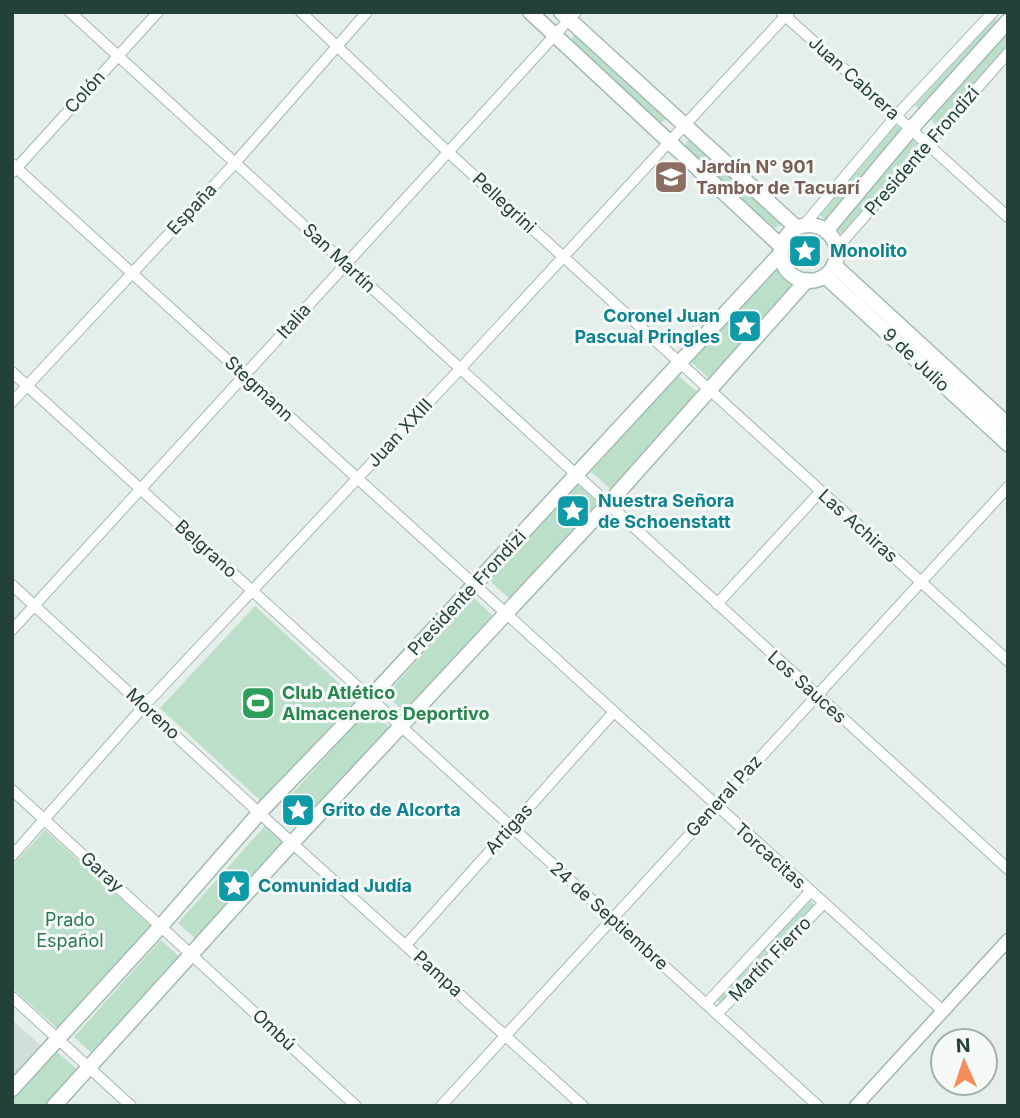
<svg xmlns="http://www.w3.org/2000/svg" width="1020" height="1118" font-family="Inter,sans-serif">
<rect width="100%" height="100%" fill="#e4eeea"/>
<path fill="#d2ded9" d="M12 1020 44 1048 12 1081Z"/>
<g fill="#bcdfc9">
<path d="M995 18 1001 25 922 111 915 105Z"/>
<path d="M1008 34V47L936 125 930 119Z"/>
<path d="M573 36H576L665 117V120L660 123 571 41Z"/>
<path d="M896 125 903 131 827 221 820 215Z"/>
<path d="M911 138 918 144 842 234 835 228Z"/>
<path d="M687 141H690L780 223V226L774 228 685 147Z"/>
<path d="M778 265 799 283 711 380 691 362Z"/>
<path d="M678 375 699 394 612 490 591 472Z"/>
<path d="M578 484 598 503 511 600 490 581Z"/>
<path d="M474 598 494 617 407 714 386 695Z"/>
<path d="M255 606 356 699 261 801 160 708Z"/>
<path d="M369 709 390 728 302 825 281 806Z"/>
<path d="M265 826 286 845 198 941 178 923Z"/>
<path d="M45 830 151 926 57 1028 12 988V866Z"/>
<path d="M809 899 815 905 721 1004 715 998Z"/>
<path d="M161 940 182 959 94 1055 74 1037Z"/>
<path d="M56 1051 77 1069 44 1106H12V1099Z"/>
</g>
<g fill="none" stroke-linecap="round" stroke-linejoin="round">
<g stroke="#a6b6b2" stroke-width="12">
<g id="minor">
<path d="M70 12 1008 869"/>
<path d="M301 12 448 152 1008 661"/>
<path d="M782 13 1008 217"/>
<path d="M12 164 943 1011"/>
<path d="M13 172 158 12"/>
<path d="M803 226 896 116 993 12"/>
<path d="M836 249 1008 53"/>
<path d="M12 372 818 1106"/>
<path d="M12 402 235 163 367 12"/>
<path d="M12 585 292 843 583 1106"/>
<path d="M717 604 820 492"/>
<path d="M12 630 576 12"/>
<path d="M12 790 356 1106"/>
<path d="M12 856 144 706 460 369 789 12"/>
<path d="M406 945 613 713"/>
<path d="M12 997 131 1106"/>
<path d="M706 1004 810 892"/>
<path d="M717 1014 823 904"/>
<path d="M441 1106 1008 487"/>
</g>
</g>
<g stroke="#a6b6b2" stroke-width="15">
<path id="tertiary" d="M856 1106 1008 940"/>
</g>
<g stroke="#a2bab3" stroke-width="17">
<g id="secondary">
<path d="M530 12 782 247"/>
<path d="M561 12 797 228"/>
<circle cx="809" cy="253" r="28"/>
<path d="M826 231 911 129 1008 21"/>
<path d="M834 265 1008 425"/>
<path d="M825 276 1008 444"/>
<path d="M12 1089 161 926 260 812 369 699 781 253"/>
<path d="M54 1106 292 843 608 504 807 280"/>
</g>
</g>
<use href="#minor" stroke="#fff" stroke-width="10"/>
<use href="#tertiary" stroke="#fff" stroke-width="12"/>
<use href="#secondary" stroke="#fff" stroke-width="14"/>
</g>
<defs>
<g id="school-square" transform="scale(1.75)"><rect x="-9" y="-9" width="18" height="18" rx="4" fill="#8d6e63" stroke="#f5faf8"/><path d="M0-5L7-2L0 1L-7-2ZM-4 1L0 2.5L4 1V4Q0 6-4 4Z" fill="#fff"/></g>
<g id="sight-square" transform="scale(1.75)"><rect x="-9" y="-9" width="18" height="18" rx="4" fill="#0f9aa8" stroke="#f5faf8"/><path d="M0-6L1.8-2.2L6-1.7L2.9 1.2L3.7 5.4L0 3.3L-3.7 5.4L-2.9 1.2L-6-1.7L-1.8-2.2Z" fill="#fff"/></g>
<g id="stadium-square" transform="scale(1.75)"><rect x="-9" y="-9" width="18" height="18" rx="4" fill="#2e9e5b" stroke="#f5faf8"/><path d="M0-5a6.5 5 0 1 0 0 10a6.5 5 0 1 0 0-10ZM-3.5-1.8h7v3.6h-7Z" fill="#fff"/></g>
</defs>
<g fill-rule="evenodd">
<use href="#school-square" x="671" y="177"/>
<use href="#sight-square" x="805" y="251"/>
<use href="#sight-square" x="745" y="326"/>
<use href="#sight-square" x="573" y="511"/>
<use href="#stadium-square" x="258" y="703"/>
<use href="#sight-square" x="298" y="810"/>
<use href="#sight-square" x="234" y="886"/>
</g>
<g text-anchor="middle" stroke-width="6" stroke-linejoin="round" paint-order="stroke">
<g font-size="18" fill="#23403b" stroke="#f5faf8">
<text transform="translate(854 78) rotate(42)" y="6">Juan Cabrera</text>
<text transform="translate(85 92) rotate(-48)" y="6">Colón</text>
<text transform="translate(922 151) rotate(-49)" y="6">Presidente Frondizi</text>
<text transform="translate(504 203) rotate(43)" y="6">Pellegrini</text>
<text transform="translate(192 209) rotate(-47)" y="6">España</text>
<text transform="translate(339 258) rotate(43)" y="6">San Martín</text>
<text transform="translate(294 321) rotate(-48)" y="6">Italia</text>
<text transform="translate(916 360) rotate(43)" y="6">9 de Julio</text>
<text transform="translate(259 389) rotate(43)" y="6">Stegmann</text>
<text transform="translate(400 433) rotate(-47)" y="6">Juan XXIII</text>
<text transform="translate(858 526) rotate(42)" y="6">Las Achiras</text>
<text transform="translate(206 549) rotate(42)" y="6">Belgrano</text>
<text transform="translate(467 593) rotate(-47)" y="6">Presidente Frondizi</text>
<text transform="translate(807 687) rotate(42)" y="6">Los Sauces</text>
<text transform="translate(153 714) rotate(43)" y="6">Moreno</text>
<text transform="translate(724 796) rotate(-48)" y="6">General Paz</text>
<text transform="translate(509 829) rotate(-48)" y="6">Artigas</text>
<text transform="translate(770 856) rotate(42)" y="6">Torcacitas</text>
<text transform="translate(102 872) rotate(42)" y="6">Garay</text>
<text transform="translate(609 916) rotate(42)" y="6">24 de Septiembre</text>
<text transform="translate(770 959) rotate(-46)" y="6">Martín Fierro</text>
<text transform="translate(438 974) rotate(42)" y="6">Pampa</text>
<text transform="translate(274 1030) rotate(43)" y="6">Ombú</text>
</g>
<g font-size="18" font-weight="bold" fill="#785e54" stroke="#f5faf8" text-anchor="start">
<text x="696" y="173">Jardín N° 901<tspan x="696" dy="21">Tambor de Tacuarí</tspan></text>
</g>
<g font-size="18" font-weight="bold" fill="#0d838f" stroke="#f5faf8" text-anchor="start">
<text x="830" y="257">Monolito</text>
<text x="720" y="322" text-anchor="end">Coronel Juan<tspan x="720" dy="21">Pascual Pringles</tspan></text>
<text x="598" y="507">Nuestra Señora<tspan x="598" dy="21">de Schoenstatt</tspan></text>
<text x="322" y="816">Grito de Alcorta</text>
<text x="258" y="892">Comunidad Judía</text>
</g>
<g font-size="18" font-weight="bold" fill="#27864d" stroke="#f5faf8" text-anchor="start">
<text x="282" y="699">Club Atlético<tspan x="282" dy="21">Almaceneros Deportivo</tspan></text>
</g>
<g font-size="18" fill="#2c7850" stroke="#f5faf8">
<text x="70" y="926">Prado<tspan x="70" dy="21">Español</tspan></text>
</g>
</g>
<rect width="1020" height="1118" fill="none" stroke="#23403b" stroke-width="28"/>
<g transform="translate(964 1062) rotate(357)"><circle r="33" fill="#f5faf8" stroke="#a1b0ac" stroke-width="2"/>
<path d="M0-5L12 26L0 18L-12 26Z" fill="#f48f5b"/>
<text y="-10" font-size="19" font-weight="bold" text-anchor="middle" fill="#23403b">N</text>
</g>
</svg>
